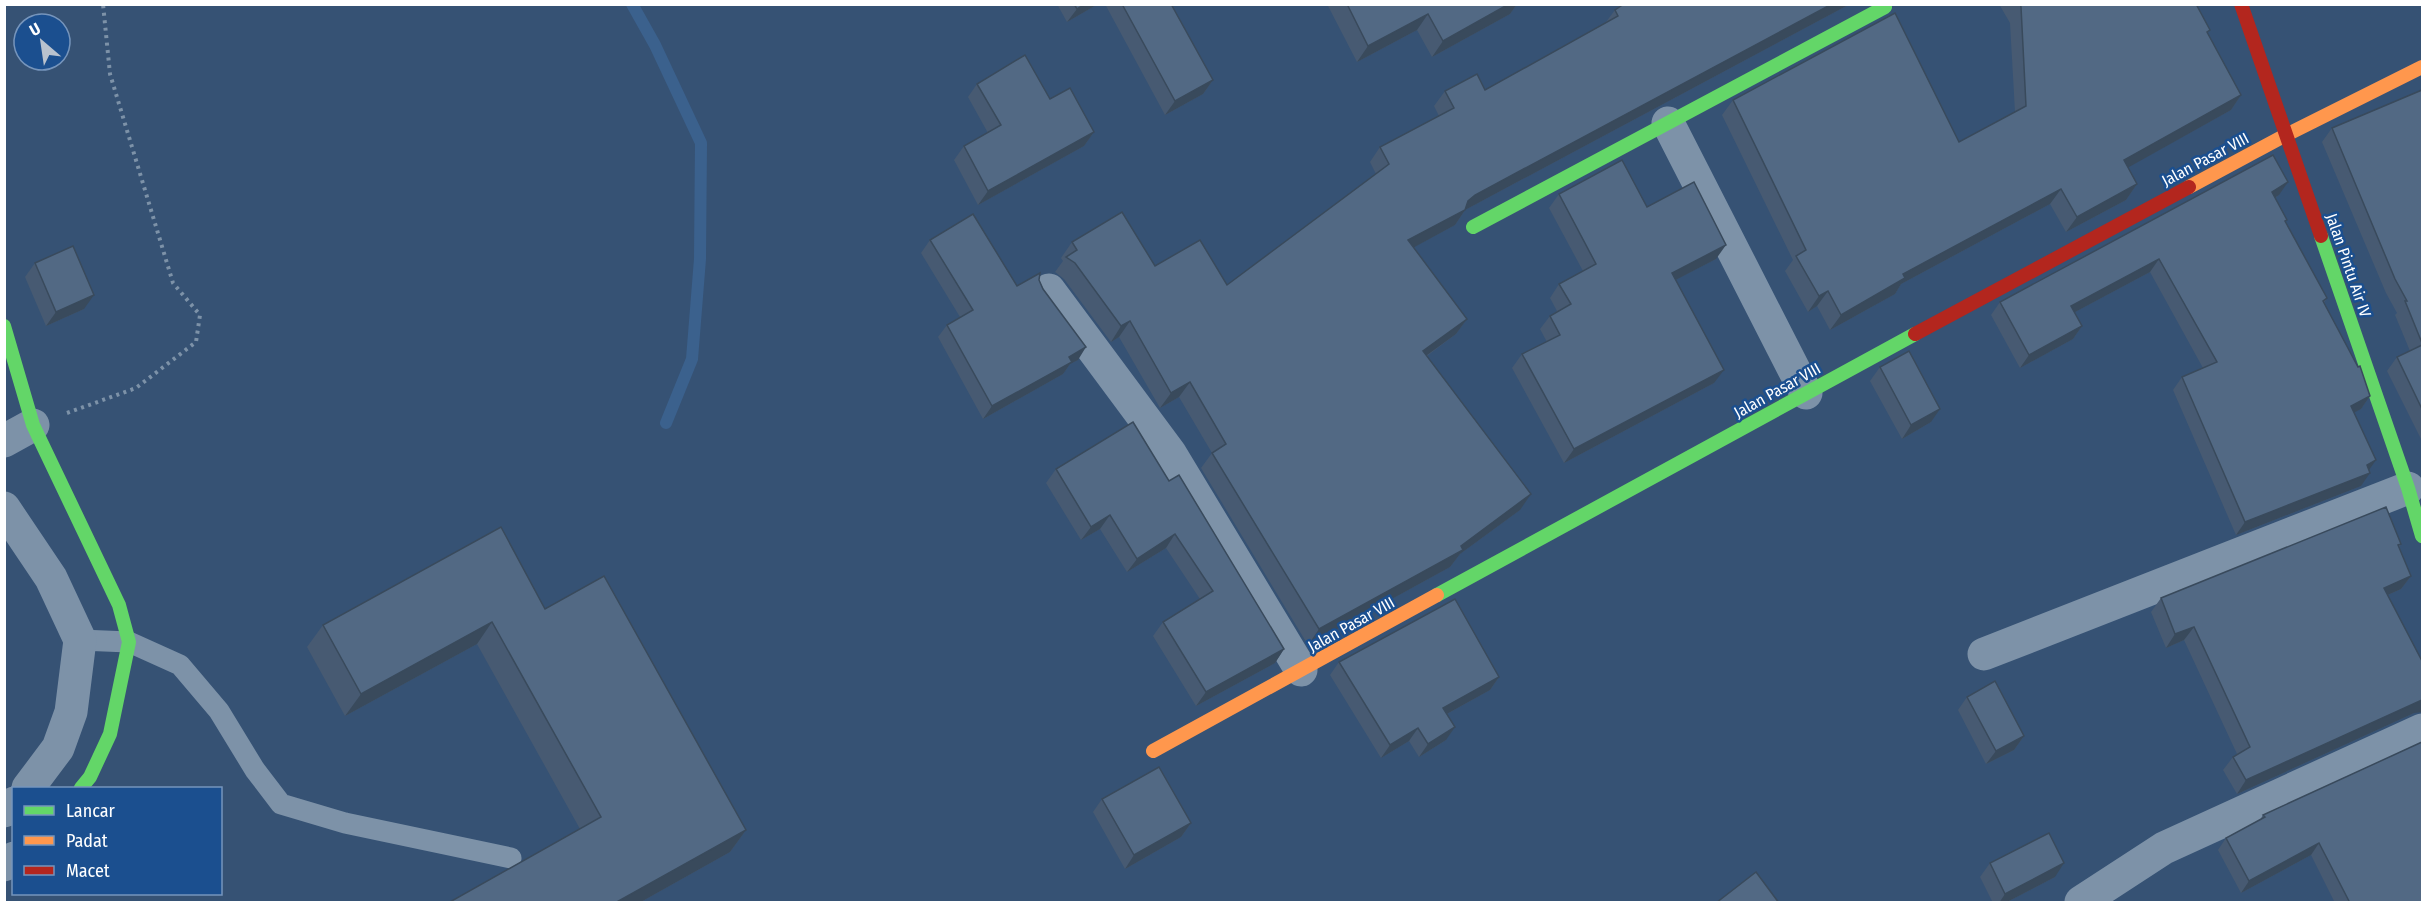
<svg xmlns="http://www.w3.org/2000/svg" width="2427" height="907" font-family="'Fira Sans Condensed',sans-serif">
<rect width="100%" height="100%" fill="#365274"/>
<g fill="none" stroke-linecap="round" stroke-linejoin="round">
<path stroke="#3b618d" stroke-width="12" d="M632 4 655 45 701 143 700 259 692 359 666 423"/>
<path stroke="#7d92a8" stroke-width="4" stroke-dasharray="3 4.5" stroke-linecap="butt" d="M67 413 136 388 196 342 200 315 173 283 110 74 103 4"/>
<path stroke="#7d92a8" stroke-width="21" d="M80 640 129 642 180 665 219 711 255 770 281 804 345 823 511 858"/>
<g stroke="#7d92a8" stroke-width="33">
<path d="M1668 123 1806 393"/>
<path d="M1049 290 1170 453 1301 670"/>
<path d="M4 441 33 425"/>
<path d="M4 508 51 578 80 640 71 712 58 748 28 788"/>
<path d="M1984 654 2408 488"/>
<path d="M4 811 14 803"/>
<path d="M4 865 14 858"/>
<path d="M2081 902 2164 848 2422 730"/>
</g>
<g stroke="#63d668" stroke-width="14">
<path d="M1473 227 1885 7"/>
<path d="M2321 236 2408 488 2422 536"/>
<path d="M4 326 33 425 119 605 129 642 110 734 90 777 81 788"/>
<path d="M1437 595 1915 334"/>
</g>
<g stroke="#ff974d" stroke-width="14">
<path d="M2189 187 2286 135 2422 67"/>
<path d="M1153 751 1437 595"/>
</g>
<g stroke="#b3261e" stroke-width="14">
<path d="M2241 4 2321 236"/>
<path d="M1915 334 2189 187"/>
</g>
</g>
<g fill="#475a72">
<path d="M1057 4H1098L1067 22Z"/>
<path d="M1105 4H1171L1213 80 1203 94 1165 115Z"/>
<path d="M1327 4H1517L1510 14 1432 57 1417 30 1357 62Z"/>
<path d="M1850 4 1465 210 1455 225 1414 247 1467 319 1456 334 1427 356 1520 510 1460 554 1450 567 1308 645 1201 468 1212 453 1179 397 1160 408 1119 337 1111 342 1064 279 1055 272 1063 261 1061 258 1072 242 1227 285 1376 174 1370 162 1380 147 1439 116 1434 106 1445 91 1485 90 1606 22 1615 10Z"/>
<path d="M1999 4H2196L2210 30 2207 33 2241 95 2231 110 2128 167 2137 184 2126 200 2066 232 2050 204 1901 284 1895 294 1830 330 1817 306 1808 312 1785 271 1793 260 1722 115 1733 100 1959 142 2015 112 2010 23Z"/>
<path d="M977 84 1050 99 1094 132 1084 146 978 205 954 160 964 146 988 133 968 97Z"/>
<path d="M2422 90V441L2387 371 2397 357 2410 351 2395 315 2397 313 2386 293 2322 142 2332 128Z"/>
<path d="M1559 194 1647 207 1716 259 1675 280 1714 383 1564 463 1512 368 1522 354 1547 342 1540 329 1550 316 1557 311 1550 298 1559 284 1583 271 1549 208Z"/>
<path d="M2279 195 2275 198 2287 220 2285 222 2327 298 2324 303 2370 396 2361 409 2354 412 2369 470 2361 486 2236 535 2173 390 2182 377 2203 368 2150 272 2075 312 2082 326 2073 339 2020 368 1991 315 2000 302Z"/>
<path d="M930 240 1017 286 1039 280 1078 360 1070 364 1063 374 983 419 938 337 947 325 960 317 921 253Z"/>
<path d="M35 263 84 309 46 326 25 277Z"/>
<path d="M1880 367 1931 422 1902 439 1870 381Z"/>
<path d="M1056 469 1169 481 1284 649 1275 663 1196 706 1153 636 1163 622 1200 599 1166 548 1127 572 1100 529 1081 540 1046 483Z"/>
<path d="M2401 544 2399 548 2411 576 2401 589 2388 595 2414 713 2237 794 2223 770 2233 757 2237 754 2184 640 2166 648 2151 612 2161 598Z"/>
<path d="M545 609 746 830 730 852 639 903H448L580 829 477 644 345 716 307 647 323 625Z"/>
<path d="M1339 662 1499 677 1490 690 1447 714 1446 740 1419 757 1409 741 1381 758 1330 675Z"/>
<path d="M1967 697 2024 736 2014 750 1986 764 1958 710Z"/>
<path d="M2422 742V903H2335L2311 855 2241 893 2218 850 2226 838 2260 820 2263 815Z"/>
<path d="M1102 799 1191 823 1181 837 1125 869 1093 812Z"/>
<path d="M1990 863 2055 877 2005 903H1993L1980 877Z"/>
</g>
<g fill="#394a5c">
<path d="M1085 4H1098L1067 22 1077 9Z"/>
<path d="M1509 4H1517L1510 14 1432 57 1443 41Z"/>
<path d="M1832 4H1850L1465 210 1455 225 1398 256 1408 240 1468 201 1475 195Z"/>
<path d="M1428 14 1417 30 1357 62 1368 46Z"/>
<path d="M1213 80 1203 94 1165 115 1175 101Z"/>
<path d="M2241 95 2231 110 2113 176 2124 160Z"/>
<path d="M1094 132 1084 146 978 205 988 191Z"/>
<path d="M2288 182 2279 195 2263 205 2272 192Z"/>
<path d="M2137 184 2126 200 2066 232 2077 217Z"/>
<path d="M2061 189 2050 204 1901 284 1895 294 1830 330 1841 315 1903 274Z"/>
<path d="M1726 245 1716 259 1662 287 1672 273Z"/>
<path d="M2159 259 2150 272 2062 319 2071 306Z"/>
<path d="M1828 291 1817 306 1808 312 1819 296Z"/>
<path d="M94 295 84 309 46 326 56 312Z"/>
<path d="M1467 319 1456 334 1412 366 1423 351Z"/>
<path d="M1130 321 1119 337 1111 342 1121 326Z"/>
<path d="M2082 326 2073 339 2020 368 2029 355Z"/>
<path d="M1086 347 1078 360 1070 364 1063 374 983 419 992 406 1069 357Z"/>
<path d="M1724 370 1714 383 1564 463 1574 449Z"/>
<path d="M1190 382 1179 397 1160 408 1171 393Z"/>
<path d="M2370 396 2361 409 2342 419 2351 406Z"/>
<path d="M1940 409 1931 422 1902 439 1911 425Z"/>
<path d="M2376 460 2367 473V465Z"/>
<path d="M2370 473 2361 486 2236 535 2245 522Z"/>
<path d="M1531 494 1520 510 1460 554 1450 567 1308 645 1319 629 1461 546Z"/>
<path d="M1110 515 1100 529 1081 540 1091 527Z"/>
<path d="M1175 534 1166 548 1127 572 1137 559Z"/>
<path d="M2411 576 2401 589 2374 601 2384 588Z"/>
<path d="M492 622 477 644 345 716 361 694Z"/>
<path d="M2194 627 2184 640 2166 648 2175 634Z"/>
<path d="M1284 649 1275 663 1196 706 1206 692Z"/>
<path d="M1499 677 1490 690 1434 721 1443 708Z"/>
<path d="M2422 700V712L2414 713 2237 794 2246 780Z"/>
<path d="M1455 727 1446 740 1419 757 1428 744Z"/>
<path d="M1418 728 1409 741 1381 758 1390 745Z"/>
<path d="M2024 736 2014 750 1986 764 1996 751Z"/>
<path d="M1191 823 1181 837 1125 869 1134 855Z"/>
<path d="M746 830 730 852 639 903H615Z"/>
<path d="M2319 843 2311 855 2241 893 2249 881Z"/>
<path d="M2064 863 2055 877 2005 903H1999L2005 894Z"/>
</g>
<g fill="#526984" stroke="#394a5c" stroke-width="1.5">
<path d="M1074 4H1085L1077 9Z"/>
<path d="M1122 4H1171L1213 80 1175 101Z"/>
<path d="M1347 4H1509L1443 41 1428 14 1368 46Z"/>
<path d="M1624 4H1832L1475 195 1468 201 1465 210 1408 240 1467 319 1423 351 1531 494 1461 546 1463 550 1461 551 1319 629 1212 453 1226 444 1190 382 1171 393 1130 321 1121 326 1075 263 1066 257 1077 250 1072 242 1122 212 1155 266 1200 240 1227 285 1389 164 1380 147 1454 108 1445 91 1477 74 1485 90 1618 16 1615 10Z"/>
<path d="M2020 4H2196L2210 30 2207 32 2241 95 2124 160 2137 184 2077 217 2061 189 1903 274 1905 278 1841 315 1828 291 1819 296 1796 256 1806 250 1733 100 1895 13 1959 142 2026 106 2021 7Z"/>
<path d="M1025 55 1050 99 1070 88 1094 132 988 191 964 146 1001 125 977 84Z"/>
<path d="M2422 90V343L2405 301H2407L2395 279 2332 128Z"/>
<path d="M2273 155 2288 182 2272 192 2287 220 2285 221 2327 298 2323 301 2358 367 2360 366 2370 396 2351 406 2376 460 2367 465 2370 473 2245 522 2182 377 2217 362 2159 259 2071 306 2082 326 2029 355 2000 302Z"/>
<path d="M1622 160 1647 207 1694 182 1726 245 1672 273 1724 370 1574 449 1522 354 1560 335 1550 316 1571 304 1559 284 1596 264 1559 194Z"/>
<path d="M973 214 1017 286 1040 273 1039 280 1043 289 1086 347 1069 357 1072 362 992 406 947 325 973 310 930 240Z"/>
<path d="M73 246 94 295 56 312 35 263Z"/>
<path d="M2422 345V409L2397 357Z"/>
<path d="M1909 351 1940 409 1911 425 1880 367Z"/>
<path d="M1133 422 1169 481 1179 475 1284 649 1206 692 1163 622 1213 591 1175 534 1137 559 1110 515 1091 527 1056 469Z"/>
<path d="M2386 507 2401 544 2398 545 2411 576 2384 588 2422 661V700L2246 780 2233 757 2250 747 2194 627 2175 634 2161 598Z"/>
<path d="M501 527 545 609 604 576 746 830 615 903H448L601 817 492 622 361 694 323 625Z"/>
<path d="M1455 599 1499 677 1443 708 1455 727 1428 744 1418 728 1390 745 1339 662Z"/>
<path d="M1995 681 2024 736 1996 751 1967 697Z"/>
<path d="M2422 742V903H2350L2319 843 2249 881 2226 838 2265 817 2263 815Z"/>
<path d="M1159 767 1191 823 1134 855 1102 799Z"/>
<path d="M2049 833 2064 863 2005 894 1990 863Z"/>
<path d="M1756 872 1779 903H1716Z"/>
</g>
<g text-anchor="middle" stroke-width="5" stroke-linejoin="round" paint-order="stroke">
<g font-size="16" fill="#fff" stroke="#1b4f8f">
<text transform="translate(2205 159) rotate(-28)" y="6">Jalan Pasar VIII</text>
<text transform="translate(2349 265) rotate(71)" y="6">Jalan Pintu Air IV</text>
<text transform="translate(1777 390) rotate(-29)" y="6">Jalan Pasar VIII</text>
<text transform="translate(1351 624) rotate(-29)" y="6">Jalan Pasar VIII</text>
</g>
</g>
<rect width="2427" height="907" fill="none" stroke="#ffffff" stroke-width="12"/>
<rect x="12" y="787" width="210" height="108" fill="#1b4f8f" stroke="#7695bc" stroke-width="1.5"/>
<rect x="24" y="806" width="30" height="9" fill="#63d668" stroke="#7695bc" stroke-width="1.5"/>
<text x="66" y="817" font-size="18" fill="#ffffff">Lancar</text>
<rect x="24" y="836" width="30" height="9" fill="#ff974d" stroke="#7695bc" stroke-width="1.5"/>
<text x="66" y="847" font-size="18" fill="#ffffff">Padat</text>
<rect x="24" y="866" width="30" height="9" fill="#b3261e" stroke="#7695bc" stroke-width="1.5"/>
<text x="66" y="877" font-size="18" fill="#ffffff">Macet</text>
<g transform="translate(42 42) rotate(331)"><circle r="28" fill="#1b4f8f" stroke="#7695bc" stroke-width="1.5"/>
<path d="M0-4.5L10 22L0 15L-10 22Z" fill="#b9c2ce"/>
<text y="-9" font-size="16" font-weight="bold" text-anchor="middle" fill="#ffffff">U</text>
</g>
</svg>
